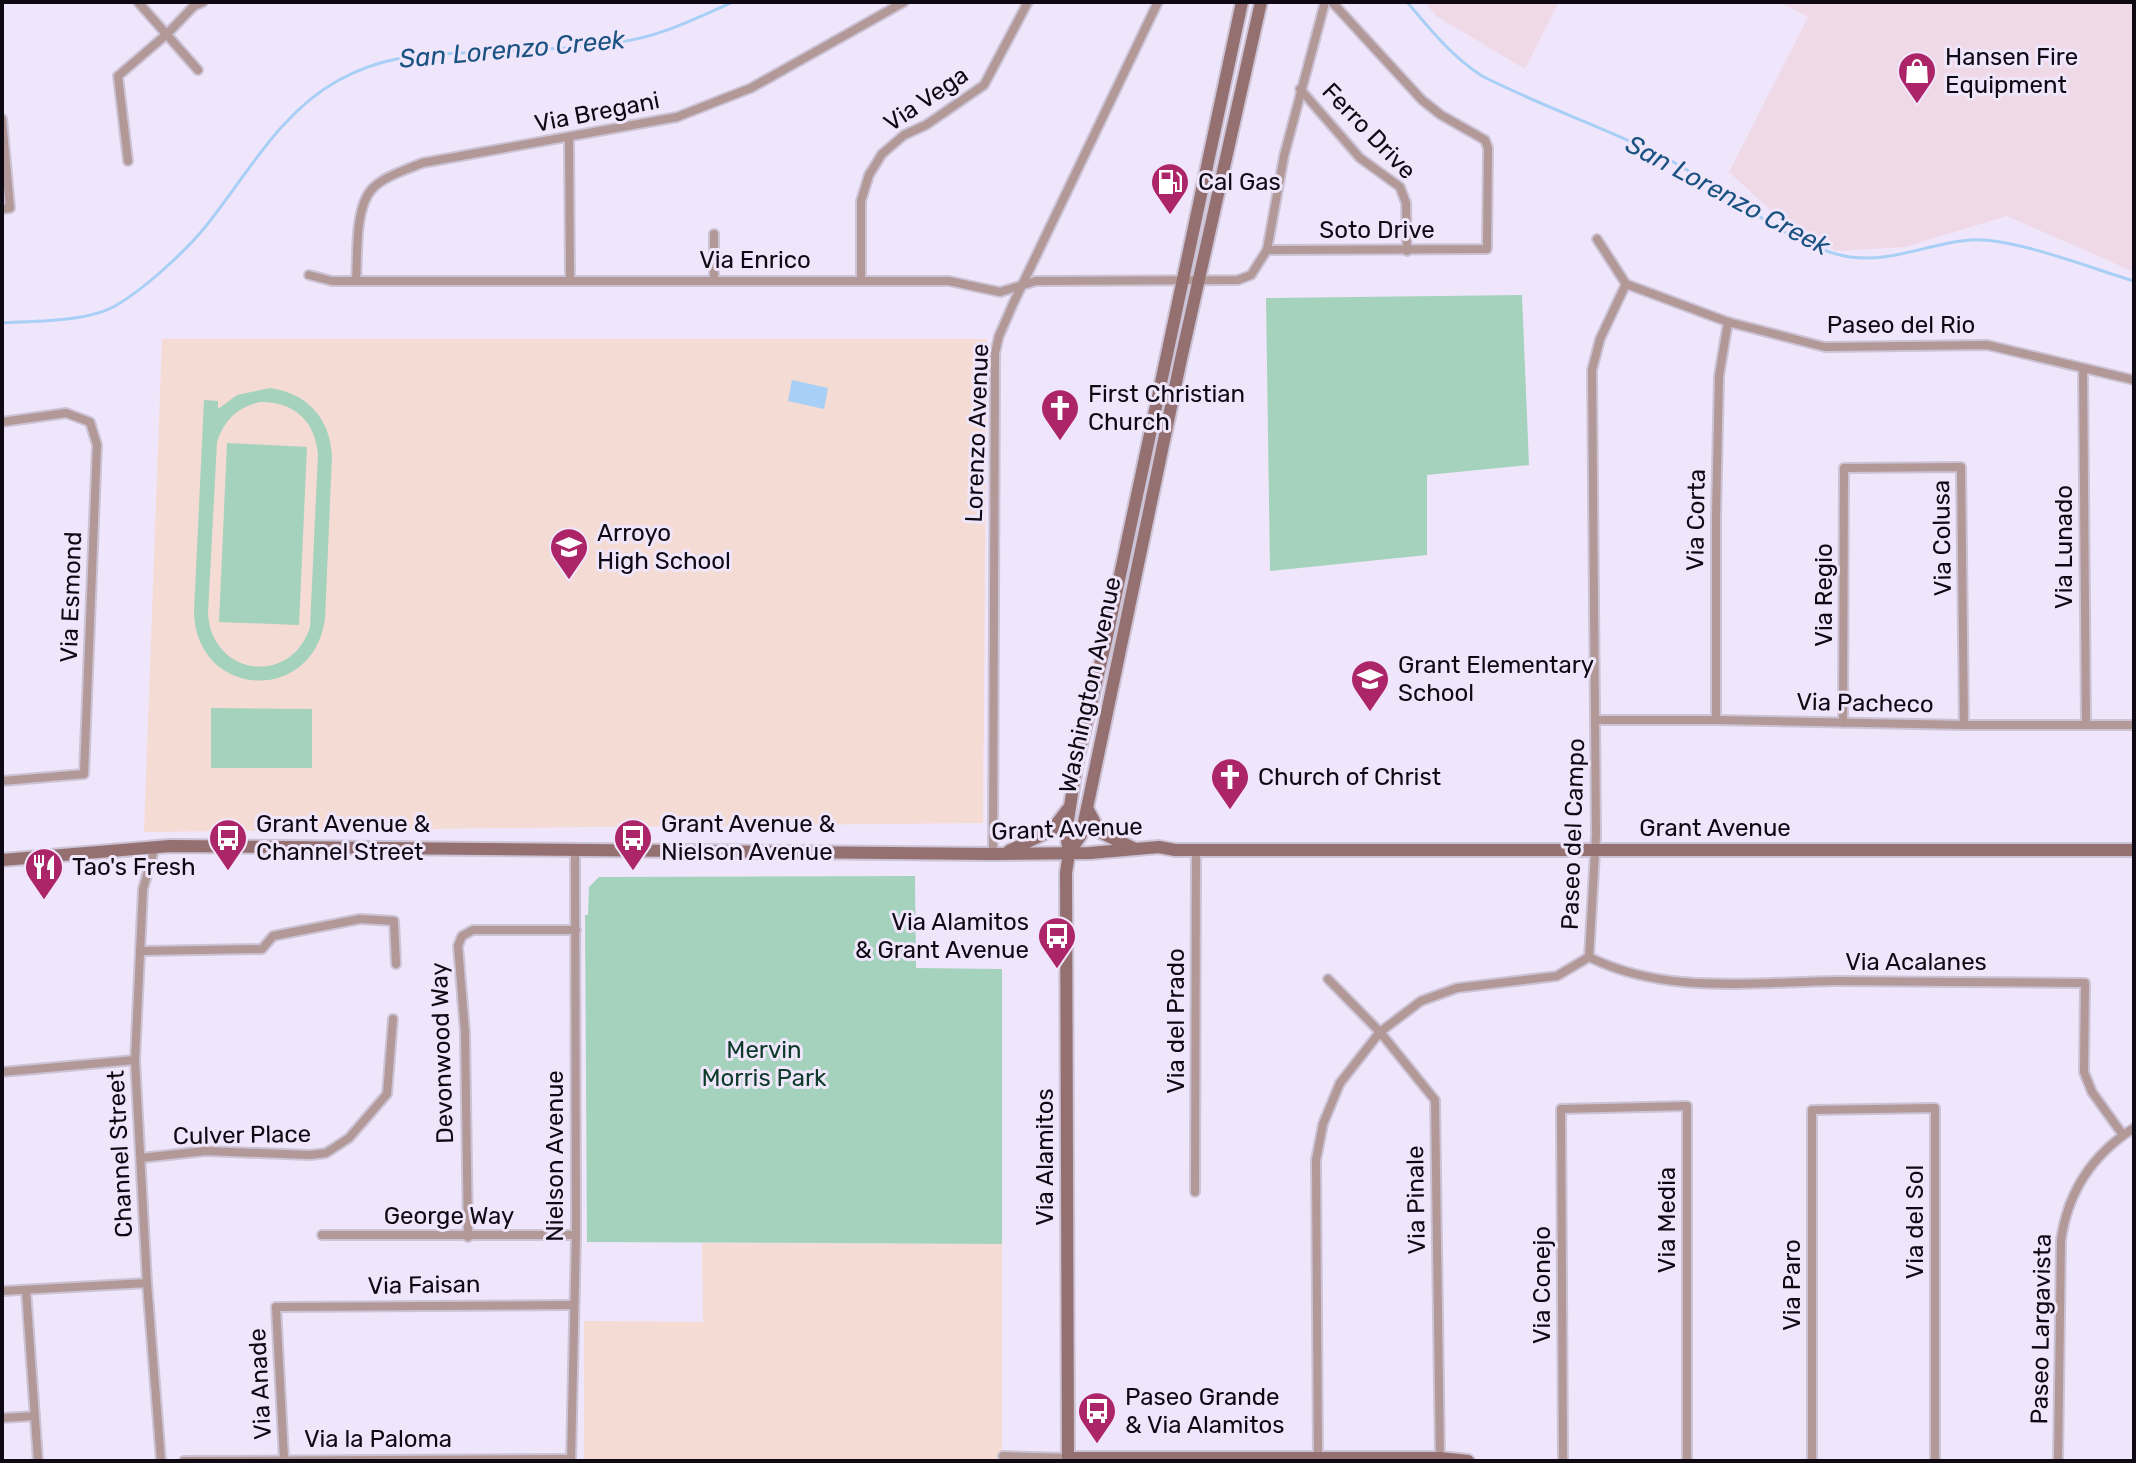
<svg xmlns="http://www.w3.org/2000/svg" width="2136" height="1463" font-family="Rubik,sans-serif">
<rect width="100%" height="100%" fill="#f0e6fb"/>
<g fill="#f0d9e6">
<path d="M1425 2H1559L1525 69 1436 16Z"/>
<path d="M1779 2H2134V272L2007 216 1905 247 1836 251 1778 217 1729 172 1808 17Z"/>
</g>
<g fill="#f4dbd3">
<path d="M162 339H987L983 823 144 832Z"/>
<path d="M702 1243 1002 1244V1461H584V1321L703 1322Z"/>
</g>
<g fill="#a5d2bc" fill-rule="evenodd">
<path d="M1522 295 1529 465 1427 475V555L1270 571 1266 298Z"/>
<path d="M270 388C307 393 330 418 332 456L325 619C313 705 197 699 194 613L204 400 218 401V409L237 395ZM260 402C294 401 316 422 318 455L310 627C291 687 211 676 208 613L217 442C224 420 238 407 260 402Z"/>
<path d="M227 443 307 447 299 625 219 622Z"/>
<path d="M211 708 312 709V768H211Z"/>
<path d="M915 876 916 968 1002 969V1244L587 1242 585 915H588L589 887 599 877Z"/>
</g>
<path fill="#a8cff6" d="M792 380 828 388 824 409 788 401Z"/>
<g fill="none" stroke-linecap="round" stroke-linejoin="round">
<g stroke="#a8cff6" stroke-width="3">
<path d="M1407 2C1430 29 1451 56 1482 76 1541 106 1605 128 1664 157 1720 185 1790 248 1850 257 1891 263 1930 243 1970 240 2013 237 2090 268 2134 281"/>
<path d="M2 323C34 321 87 322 115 306 143 290 185 252 206 226 247 175 280 112 339 80 388 53 427 55 480 52 526 50 574 49 619 42 660 37 696 18 733 2"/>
</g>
<g stroke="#ccc3d6" stroke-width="12">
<g id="street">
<path d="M138 2 198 70"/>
<path d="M1300 89 1360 158 1400 187 1406 203 1407 251"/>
<path d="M2 119 10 208 2 209"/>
<path d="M569 139 570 279"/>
<path d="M128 161 118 76 167 34 194 6 203 2"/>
<path d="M1597 239 1626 284"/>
<path d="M1267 250 1487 249 1488 148 1485 140 1441 115 1422 100 1332 2"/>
<path d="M309 275 332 281H949L1000 292 1036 281 1238 280 1251 275 1267 250 1284 156 1325 2"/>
<path d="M861 280V201L869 175 882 154 904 135 926 125 984 85 1028 2"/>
<path d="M356 281C358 256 354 209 372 189 384 176 406 170 422 163L677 117 751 88 904 2"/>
<path d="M714 281V234"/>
<path d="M1626 284 1728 322 1825 347 1987 345 2134 380"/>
<path d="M2083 368 2086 725"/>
<path d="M2 422 66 413 90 422 97 445 84 774 2 781"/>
<path d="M1596 720H1716L1964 725H2134"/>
<path d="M1716 720V517L1719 376 1728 322"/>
<path d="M1843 723 1844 468 1961 467 1964 725"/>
<path d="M155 847 143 889 135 1060 147 1283 161 1461"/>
<path d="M993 854 995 353 999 336 1013 304 1158 2"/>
<path d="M142 951 262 949 273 936 360 919 394 921 396 964"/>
<path d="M1589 957 1596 835 1592 370 1600 339 1626 284"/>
<path d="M1589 957C1665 995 1752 982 1835 981 1918 981 2002 983 2085 983L2084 1072 2092 1092 2123 1135"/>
<path d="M1328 979 1380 1032 1435 1100 1440 1461"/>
<path d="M2 1072 135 1060"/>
<path d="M141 1158 205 1151 310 1155 326 1153 349 1138 387 1094 393 1019"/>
<path d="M1195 1192 1196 850"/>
<path d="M322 1235H576"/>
<path d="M468 1237 465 1032 458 946 462 936 473 930H576"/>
<path d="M26 1290 38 1461"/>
<path d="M2 1291 147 1283"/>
<path d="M2 1418 35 1416"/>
<path d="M1003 1456 1068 1458"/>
<path d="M284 1459 276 1307 572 1305"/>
<path d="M184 1461 571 1459"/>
<path d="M571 1461 576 1235 575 852"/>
<path d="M1318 1461 1316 1160 1323 1124 1340 1083 1380 1032 1421 1001 1457 988 1557 976 1589 957"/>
<path d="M1563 1461 1561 1109 1687 1106V1461"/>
<path d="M1812 1461V1110L1935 1108V1461"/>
<path d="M2058 1461 2061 1240C2068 1191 2093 1154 2134 1128"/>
</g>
</g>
<g stroke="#ccc3d6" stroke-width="16">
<g id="secondary">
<path d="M1087 808 1100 832 1133 848"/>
<path d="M1009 851 1052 830 1067 810"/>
<path d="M1069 853 1081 835 1087 808 1181 359 1261 2"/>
<path d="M2 860 170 846 993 854 1090 853 1159 847 1175 850H2134"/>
<path d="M1068 1458H1440L1468 1461"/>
<path d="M1068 1461 1066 873 1069 853 1066 833 1077 761 1106 641 1242 2"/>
</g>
</g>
<use href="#street" stroke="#b29897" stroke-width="8"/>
<use href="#secondary" stroke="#957070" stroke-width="12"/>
</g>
<defs>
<g id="shop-pin" transform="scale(2)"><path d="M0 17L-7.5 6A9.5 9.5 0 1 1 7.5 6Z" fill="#ad2569" stroke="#f0e6fb"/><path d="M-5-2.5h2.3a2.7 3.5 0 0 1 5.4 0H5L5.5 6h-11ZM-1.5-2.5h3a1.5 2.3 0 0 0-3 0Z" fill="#fff"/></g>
<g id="fuel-pin" transform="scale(2)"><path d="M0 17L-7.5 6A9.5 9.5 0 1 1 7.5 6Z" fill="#ad2569" stroke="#f0e6fb"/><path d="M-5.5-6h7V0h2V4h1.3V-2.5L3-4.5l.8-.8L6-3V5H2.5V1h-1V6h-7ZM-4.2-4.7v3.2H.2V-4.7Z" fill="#fff"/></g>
<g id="church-pin" transform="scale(2)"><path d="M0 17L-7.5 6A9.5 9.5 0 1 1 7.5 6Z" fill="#ad2569" stroke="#f0e6fb"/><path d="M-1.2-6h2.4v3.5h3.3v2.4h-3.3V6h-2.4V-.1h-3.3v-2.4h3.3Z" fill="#fff"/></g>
<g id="school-pin" transform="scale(2)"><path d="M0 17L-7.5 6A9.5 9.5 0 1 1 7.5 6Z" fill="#ad2569" stroke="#f0e6fb"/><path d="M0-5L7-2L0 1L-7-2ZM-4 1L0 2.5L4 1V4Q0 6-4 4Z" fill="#fff"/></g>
<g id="bus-pin" transform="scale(2)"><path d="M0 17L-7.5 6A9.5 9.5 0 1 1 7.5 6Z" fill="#ad2569" stroke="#f0e6fb"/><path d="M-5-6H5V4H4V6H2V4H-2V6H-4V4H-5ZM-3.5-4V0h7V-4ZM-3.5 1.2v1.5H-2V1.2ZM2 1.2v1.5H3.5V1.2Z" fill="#fff"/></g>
<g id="restaurant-pin" transform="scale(2)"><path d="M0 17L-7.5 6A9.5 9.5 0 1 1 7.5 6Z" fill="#ad2569" stroke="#f0e6fb"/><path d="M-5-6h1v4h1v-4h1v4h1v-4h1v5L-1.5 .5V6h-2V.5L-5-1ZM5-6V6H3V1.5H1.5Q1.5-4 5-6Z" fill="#fff"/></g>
</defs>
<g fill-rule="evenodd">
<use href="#shop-pin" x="1917" y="71"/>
<use href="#fuel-pin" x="1170" y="182"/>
<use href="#church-pin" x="1060" y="408"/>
<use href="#school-pin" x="569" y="547"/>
<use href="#school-pin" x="1370" y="679"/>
<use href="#church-pin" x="1230" y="777"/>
<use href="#bus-pin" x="228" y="838"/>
<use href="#bus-pin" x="633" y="838"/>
<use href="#restaurant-pin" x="44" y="867"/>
<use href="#bus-pin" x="1057" y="936"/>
<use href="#bus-pin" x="1097" y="1411"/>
</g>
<g text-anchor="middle" stroke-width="6" stroke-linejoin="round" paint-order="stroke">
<g font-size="24" fill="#0f0914" stroke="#f0e6fb" text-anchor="start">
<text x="1945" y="65">Hansen Fire<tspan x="1945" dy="28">Equipment</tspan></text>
<text x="1198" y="190">Cal Gas</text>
<text x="1088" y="402">First Christian<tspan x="1088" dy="28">Church</tspan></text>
<text x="597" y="541">Arroyo<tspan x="597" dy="28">High School</tspan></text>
<text x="1398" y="673">Grant Elementary<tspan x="1398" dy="28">School</tspan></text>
<text x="1258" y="785">Church of Christ</text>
<text x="256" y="832">Grant Avenue &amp;<tspan x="256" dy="28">Channel Street</tspan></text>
<text x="661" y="832">Grant Avenue &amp;<tspan x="661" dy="28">Nielson Avenue</tspan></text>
<text x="72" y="875">Tao's Fresh</text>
<text x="1029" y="930" text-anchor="end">Via Alamitos<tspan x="1029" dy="28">&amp; Grant Avenue</tspan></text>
<text x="1125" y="1405">Paseo Grande<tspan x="1125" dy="28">&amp; Via Alamitos</tspan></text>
</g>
<g font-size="24" fill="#0f0914" stroke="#f0e6fb">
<text transform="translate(926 99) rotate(-34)" y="8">Via Vega</text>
<text transform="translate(597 112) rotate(-11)" y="8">Via Bregani</text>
<text transform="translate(1369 131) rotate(46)" y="8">Ferro Drive</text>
<text x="1377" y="238">Soto Drive</text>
<text x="755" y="268">Via Enrico</text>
<text x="1901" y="333">Paseo del Rio</text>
<text transform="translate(977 433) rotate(-88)" y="8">Lorenzo Avenue</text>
<text transform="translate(1696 520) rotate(-89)" y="8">Via Corta</text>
<text transform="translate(1942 538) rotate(-91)" y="8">Via Colusa</text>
<text transform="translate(2064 547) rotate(-90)" y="8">Via Lunado</text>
<text transform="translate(1824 595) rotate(-90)" y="8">Via Regio</text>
<text transform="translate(71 597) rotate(-88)" y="8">Via Esmond</text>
<text transform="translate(1090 685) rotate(-78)" y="8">Washington Avenue</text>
<text transform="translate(1865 703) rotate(1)" y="8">Via Pacheco</text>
<text x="1715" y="836">Grant Avenue</text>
<text transform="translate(1067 829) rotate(-2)" y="8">Grant Avenue</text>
<text transform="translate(1573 834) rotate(-88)" y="8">Paseo del Campo</text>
<text x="1916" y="970">Via Acalanes</text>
<text transform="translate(1176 1021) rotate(-90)" y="8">Via del Prado</text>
<text transform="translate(442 1053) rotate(-92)" y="8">Devonwood Way</text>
<text transform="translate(242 1135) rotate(-1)" y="8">Culver Place</text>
<text transform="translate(120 1154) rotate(-93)" y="8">Channel Street</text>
<text transform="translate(555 1156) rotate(-90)" y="8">Nielson Avenue</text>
<text transform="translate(1045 1157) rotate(-90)" y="8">Via Alamitos</text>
<text transform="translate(1416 1200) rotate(-91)" y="8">Via Pinale</text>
<text x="449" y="1224">George Way</text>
<text transform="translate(1667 1220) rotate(-90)" y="8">Via Media</text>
<text transform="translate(1915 1222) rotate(-90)" y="8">Via del Sol</text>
<text transform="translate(424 1285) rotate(-1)" y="8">Via Faisan</text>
<text transform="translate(1542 1285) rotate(-90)" y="8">Via Conejo</text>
<text transform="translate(1792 1285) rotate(-90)" y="8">Via Paro</text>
<text transform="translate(2041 1329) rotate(-89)" y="8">Paseo Largavista</text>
<text transform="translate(260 1384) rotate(-93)" y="8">Via Anade</text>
<text x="378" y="1447">Via la Paloma</text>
</g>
<g font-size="24" fill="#0d3b29" stroke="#f0e6fb">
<text x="764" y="1058">Mervin<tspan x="764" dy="28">Morris Park</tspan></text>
</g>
<g font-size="26" font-style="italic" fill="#1a5282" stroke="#f0e6fb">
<text transform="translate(512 49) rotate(-5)" y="9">San Lorenzo Creek</text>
<text transform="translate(1728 195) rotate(28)" y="9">San Lorenzo Creek</text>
</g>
</g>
<rect width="2136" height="1463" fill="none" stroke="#0f0914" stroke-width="8"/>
</svg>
